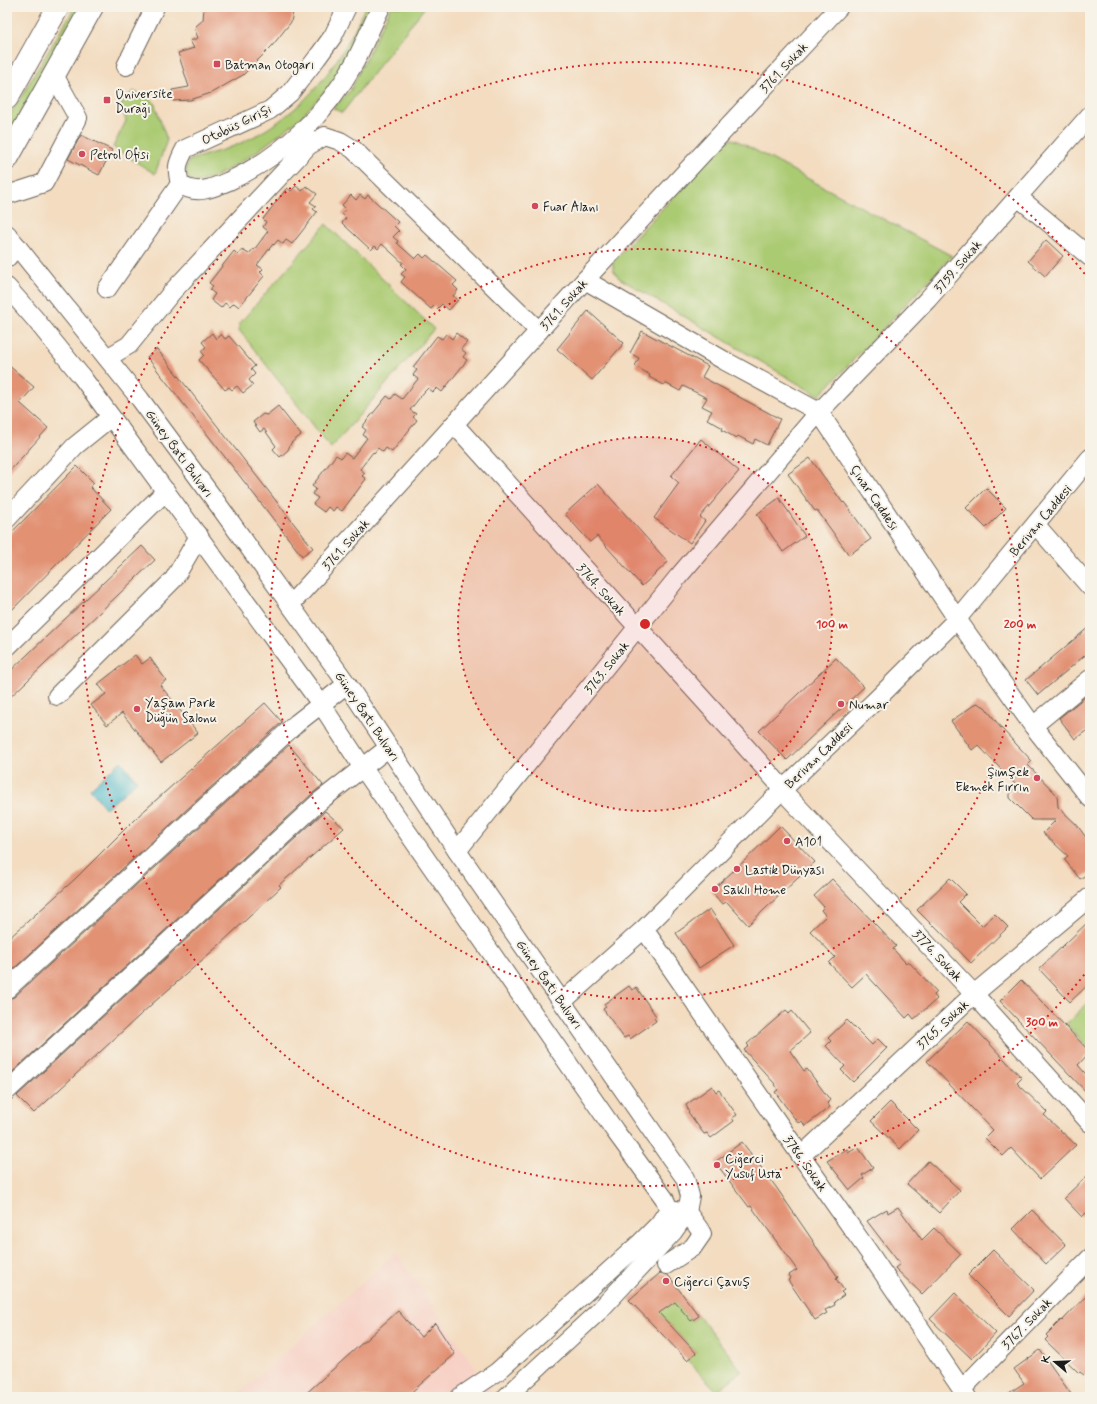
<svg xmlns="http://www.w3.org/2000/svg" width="1097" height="1404" font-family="Mynerve,sans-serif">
<rect width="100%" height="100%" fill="#f7f3e8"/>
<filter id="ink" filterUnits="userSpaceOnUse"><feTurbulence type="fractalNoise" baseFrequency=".025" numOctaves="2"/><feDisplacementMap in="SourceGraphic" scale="8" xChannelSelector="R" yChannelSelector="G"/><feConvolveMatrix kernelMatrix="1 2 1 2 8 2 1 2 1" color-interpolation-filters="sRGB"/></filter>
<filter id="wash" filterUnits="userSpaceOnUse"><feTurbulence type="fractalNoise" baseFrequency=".012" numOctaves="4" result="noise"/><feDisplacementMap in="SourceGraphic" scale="16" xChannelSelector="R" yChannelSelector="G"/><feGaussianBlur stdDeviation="0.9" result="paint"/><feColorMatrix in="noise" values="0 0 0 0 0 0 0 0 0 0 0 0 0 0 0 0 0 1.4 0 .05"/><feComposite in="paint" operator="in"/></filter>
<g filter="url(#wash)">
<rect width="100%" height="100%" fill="#f3dcc0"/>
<path fill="#f7d1c6" d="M396 1252 495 1397H235Z"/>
<g fill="#abcb73" stroke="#647448">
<path d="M75 7H84L7 138V120Z"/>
<path d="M365 7H371L349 56 332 84 297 121 255 153 215 177 196 182 189 179 186 172 188 161C203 155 219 152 234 146 299 119 338 70 365 7Z"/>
<path d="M391 7H425L342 113 333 108 350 91Z"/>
<path d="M133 91 154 102 167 140 155 174 113 147 126 121 121 104Z"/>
<path d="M731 139 736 140 952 256 819 396 619 278 613 269V261L725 142Z"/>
<path d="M326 224 434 329 331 448 239 330V324Z"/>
<path d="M1090 1001V1050L1066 1024Z"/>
<path d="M675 1302 691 1321 699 1316 742 1371 717 1391 687 1360 696 1353 656 1310Z"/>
</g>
<path fill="#52bcce" stroke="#376c75" d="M121 761 137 781 106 809 90 789Z"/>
<g id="blocks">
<g fill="#e29173">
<path d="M204 7H294L291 22 272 46 243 75 211 93 190 100 173 101 172 90 189 87 178 53 194 48 190 41 198 38 195 30 196 26 203 20Z"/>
<path d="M81 135 112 150 99 175 68 159Z"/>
<path d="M296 186 302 191 306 186 317 194 310 202 316 206 313 209 317 212 292 244 286 240 283 244 278 240 274 245 273 244 257 265 263 269 260 272 264 276 239 307 234 303 230 307 225 303 221 308 211 300 215 294 210 290 213 286 209 283 234 251 238 255 242 250 249 254 253 249 254 250 268 231 263 227 266 222 263 219 287 188 291 191Z"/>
<path d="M351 195 356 200 360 195 365 199 368 195 398 222 394 226 399 231 393 237 398 241 397 243 415 259 420 254 424 258 427 255 457 281 453 285 458 290 453 296 458 300 449 310 442 304 437 309 434 306 431 309 401 282 405 277 401 274 406 269 401 264 403 263 382 244 378 249 375 246 371 250 342 223 346 218 342 214 346 209 342 205Z"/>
<path d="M1046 240 1063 256 1045 276 1028 261Z"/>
<path d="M588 311 624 343 592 380 557 349Z"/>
<path d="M642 331 708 366 702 377 780 419 767 445 755 439 753 444 738 436 736 438 722 430 723 428 707 419 712 411 702 406 707 398 683 386 680 391 665 383 664 385 649 377 650 375 635 366 639 358 630 353Z"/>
<path d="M212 333 216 339 221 334 225 339 229 336 255 366 251 369 255 374 249 380 253 385 243 393 237 386 232 390 229 387 225 390 199 360 204 355 201 351 206 347 202 342Z"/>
<path d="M456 333 467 342 461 349 466 353 463 357 467 360 442 392 437 388 433 392 428 388 424 392 410 410 416 414 413 417 417 420 392 452 386 448 383 452 378 448 374 453 373 452 360 469 365 473 362 476 366 479 342 511 336 507 333 511 328 507 324 512 313 504 318 498 312 494 316 489 312 486 336 455 341 458 345 453 352 458 367 438 363 435 366 430 362 427 387 396 391 399 395 394 402 399 418 379 413 375 417 370 413 367 437 336 442 339 446 334 452 339Z"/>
<path d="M157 349 313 548 302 556 147 357Z"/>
<path d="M7 364 34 387 20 403 48 428 7 474Z"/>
<path d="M278 406 301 435 291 443 288 450 280 457 273 449 276 446 264 429 260 432 253 422 263 414 267 415Z"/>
<path d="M701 439 739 471 700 517 705 521 690 543 654 518 679 483 671 476Z"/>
<path d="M810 458 843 503 844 502 871 539 849 555 817 510 815 511 788 474Z"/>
<path d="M77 466 94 483 90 487 111 509 7 615V537Z"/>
<path d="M598 484 668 562 642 586 597 536 590 542 565 514Z"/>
<path d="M986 488 1006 508 986 528 966 508Z"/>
<path d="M779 498 805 536 783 552 757 514Z"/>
<path d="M142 546 155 560 7 700V674Z"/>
<path d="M1090 626V651L1038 695 1026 680Z"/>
<path d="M135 655 142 664 150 658 166 680 160 685 198 733 161 762 122 713 107 725 91 705 106 694 98 684Z"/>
<path d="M836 658 864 687 787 760 759 731Z"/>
<path d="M1090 693V728L1075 739 1059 718Z"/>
<path d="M265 703 282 722 7 975V940L76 878 137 817Z"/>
<path d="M977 703 985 707 1001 728 1032 761 1028 765 1057 795 1058 807 1077 825 1090 843V872L1080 879 1064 859 1068 856 1043 833 1056 820H1032L1010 798V793L1017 786 978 745 972 750 951 721Z"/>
<path d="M289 745 323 785 313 793 7 1077V999L14 997Z"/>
<path d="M325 811 344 828 279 885 281 887 217 947 152 1004 34 1113 17 1096Z"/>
<path d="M780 826 815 862 748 925 727 902 722 904 711 891 742 863Z"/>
<path d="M950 878 966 894 958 902 982 926 995 914 1008 927 971 963 934 925 933 926 917 910Z"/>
<path d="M832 879 896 946 893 949 906 963 908 961 937 992 934 995 937 999 914 1019 910 1014 906 1018 866 974 852 987 829 963 835 957 810 931 826 916 821 910 824 907 814 896Z"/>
<path d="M710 909 734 945 699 968 676 933Z"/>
<path d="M1090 920V983L1070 1002 1039 969Z"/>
<path d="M1021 980 1090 1052 1078 1065 1090 1079V1096L1000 1001Z"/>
<path d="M629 986 632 990 636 987 656 1016 654 1018 656 1021 630 1039 628 1036 624 1038 603 1009 606 1007 604 1004Z"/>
<path d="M786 1010 789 1014 792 1011 810 1033 790 1051 804 1071 807 1069 830 1100 827 1103 830 1107 805 1126 802 1121 798 1123 775 1092 778 1090 775 1084 744 1050 749 1046 747 1044Z"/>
<path d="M847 1020 872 1045 878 1039 887 1048 853 1082 841 1070 845 1066 826 1046 831 1041 828 1038Z"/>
<path d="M968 1021 1022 1078 1017 1083 1047 1112 1044 1115 1076 1145 1040 1179 1011 1148 1003 1156 985 1138 993 1130 927 1061Z"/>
<path d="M712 1086 716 1092 719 1090 737 1115 732 1118 734 1121 711 1138 707 1133 704 1134 688 1112 689 1111 686 1105Z"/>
<path d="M890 1102 918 1130 900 1149 871 1121Z"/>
<path d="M742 1142 776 1187 813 1241H812L838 1277 836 1279 844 1290 841 1292 844 1295 834 1302 835 1305 825 1310 827 1313 815 1320 788 1280 791 1278 789 1275 797 1270 751 1206 749 1207 715 1162Z"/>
<path d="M858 1147 873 1168 862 1175 864 1178 850 1190 827 1161 847 1149 848 1153Z"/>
<path d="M928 1161 960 1190 939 1213 907 1184Z"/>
<path d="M1090 1173V1209L1082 1217 1064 1198Z"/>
<path d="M898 1207 922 1240 934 1228 961 1254 922 1294 895 1268 900 1264 867 1221 887 1209 888 1213Z"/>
<path d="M1032 1210 1066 1245 1046 1264 1013 1229Z"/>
<path d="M993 1250 1034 1290 1009 1316 968 1275Z"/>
<path d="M660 1273 668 1275 699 1316 691 1321 675 1302 659 1313 696 1353 687 1360 629 1300Z"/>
<path d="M1090 1292V1368L1084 1375 1080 1372 1079 1373 1045 1340 1048 1337 1046 1335 1061 1320 1062 1321Z"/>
<path d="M955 1293 996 1333 972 1359 930 1319Z"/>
<path d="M398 1311 421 1337 435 1323 455 1354 406 1397H302Z"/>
<path d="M1040 1350 1073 1397H1003L1024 1383 1014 1369Z"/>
</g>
</g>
</g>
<g filter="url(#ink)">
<use href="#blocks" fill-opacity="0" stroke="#675f55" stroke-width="1"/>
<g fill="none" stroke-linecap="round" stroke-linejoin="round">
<g stroke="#675f55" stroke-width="20">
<g id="minor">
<path d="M126 66 155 7"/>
<path d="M180 184C196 196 213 188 229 181 282 157 327 113 355 62 364 44 372 25 381 7"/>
<path d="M180 184C176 168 177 164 185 149L270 110 290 93 317 58 333 36 347 7"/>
<path d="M7 195 44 183 78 118 54 75"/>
<path d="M1018 197 1090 257"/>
<path d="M7 234 140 399 217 503 347 684 457 851 670 1157 685 1178 690 1196 687 1212 673 1232 598 1312 506 1397"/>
<path d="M7 258 17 246"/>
<path d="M585 280 725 361 819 412 957 619 1033 726 1090 798"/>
<path d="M7 287 35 319 82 377 321 704 363 768 615 1131 664 1198 669 1209 659 1224 639 1244 497 1372 460 1397"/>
<path d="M107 289 180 184"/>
<path d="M107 358 129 345 172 292 308 146 325 136 340 141 353 149 539 331"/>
<path d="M454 424 737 737 777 782 782 790 974 994 1090 1123"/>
<path d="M7 519 75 446 111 417"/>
<path d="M1036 525 1090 587"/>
<path d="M290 605 585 280 839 7"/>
<path d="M7 647 166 491"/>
<path d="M57 696 174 579 199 536"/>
<path d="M1033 726 1090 679"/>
<path d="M457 851 678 577 819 412 928 299 1090 115"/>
<path d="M644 929 801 1156 868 1251 967 1397"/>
<path d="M7 989 297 723 347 684"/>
<path d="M563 1001 644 929 782 790 879 697 957 619 1090 458"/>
<path d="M7 1091 320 801 388 748"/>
<path d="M801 1156 974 994 1090 897"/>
<path d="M666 1265 693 1247 702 1234 700 1230 687 1212 676 1210"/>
<path d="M962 1389 1090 1258"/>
</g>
</g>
<g stroke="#675f55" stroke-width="24">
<g id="highway">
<path d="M7 98 58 7"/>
<path d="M7 159 92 7"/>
</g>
</g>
<use href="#minor" stroke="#fff" stroke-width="18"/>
<use href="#highway" stroke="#fff" stroke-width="22"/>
</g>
</g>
<circle cx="645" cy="624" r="187" fill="#d62828" fill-opacity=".12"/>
<g fill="none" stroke="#d62828" stroke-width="2" stroke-dasharray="2 4">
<circle cx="645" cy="624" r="187"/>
<circle cx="645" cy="624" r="375"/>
<path d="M1088 970A562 562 0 1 1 1088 278"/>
</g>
<g fill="#d1495b" stroke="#f7f3e8" stroke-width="1.5">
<rect x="213" y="60" width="8" height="8" rx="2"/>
<rect x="103" y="96" width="8" height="8" rx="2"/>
<circle cx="82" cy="154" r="4"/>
<circle cx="535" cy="206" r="4"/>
<circle cx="841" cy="704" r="4"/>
<circle cx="137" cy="709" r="4"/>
<circle cx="1037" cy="778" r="4"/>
<circle cx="787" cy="841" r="4"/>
<circle cx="737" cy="869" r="4"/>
<circle cx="715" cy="889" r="4"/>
<circle cx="717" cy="1165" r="4"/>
<circle cx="666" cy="1281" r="4"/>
</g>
<g text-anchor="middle" stroke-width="4" stroke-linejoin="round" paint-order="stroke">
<g font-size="13" fill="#1c1c1c" stroke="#f7f3e8" text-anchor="start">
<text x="225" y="69">Batman Otogarı</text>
<text x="115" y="98">Üniversite<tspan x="115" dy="15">Durağı</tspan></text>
<text x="90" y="159">Petrol Ofisi</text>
<text x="543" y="211">Fuar Alanı</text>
<text x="145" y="707">Yaşam Park<tspan x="145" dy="15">Düğün Salonu</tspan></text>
<text x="849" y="709">Numar</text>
<text x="1029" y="776" text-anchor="end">Şimşek<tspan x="1029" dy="15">Ekmek Fırrın</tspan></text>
<text x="795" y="846">A101</text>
<text x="745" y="874">Lastik Dünyası</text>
<text x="723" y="894">Saklı Home</text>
<text x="725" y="1163">Ciğerci<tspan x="725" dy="15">Yusuf Usta</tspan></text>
<text x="674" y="1286">Ciğerci Çavuş</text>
</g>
<g font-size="13" fill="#1c1c1c" stroke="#f7f3e8">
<text transform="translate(783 67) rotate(-47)" y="5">3761. Sokak</text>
<text transform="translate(236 124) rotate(-26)" y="5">Otobüs Girişi</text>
<text transform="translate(957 266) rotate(-49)" y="5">3759. Sokak</text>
<text transform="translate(563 304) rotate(-48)" y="5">3761. Sokak</text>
<text transform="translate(180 453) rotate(54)" y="5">Güney Batı Bulvarı</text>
<text transform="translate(875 497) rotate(56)" y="5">Çınar Caddesi</text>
<text transform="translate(1040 520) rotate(-50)" y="5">Berivan Caddesi</text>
<text transform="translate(345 544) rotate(-48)" y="5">3761. Sokak</text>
<text transform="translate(602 589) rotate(48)" y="5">3764. Sokak</text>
<text transform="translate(606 667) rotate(-51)" y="5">3763. Sokak</text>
<text transform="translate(368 716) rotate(56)" y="5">Güney Batı Bulvarı</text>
<text transform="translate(818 755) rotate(-44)" y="5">Berivan Caddesi</text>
<text transform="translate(938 955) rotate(47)" y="5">3776. Sokak</text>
<text transform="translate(550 984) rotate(55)" y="5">Güney Batı Bulvarı</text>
<text transform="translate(942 1024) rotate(-43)" y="5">3765. Sokak</text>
<text transform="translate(806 1163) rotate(55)" y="5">3786. Sokak</text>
<text transform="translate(1026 1323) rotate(-46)" y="5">3767. Sokak</text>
</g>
</g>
<circle cx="645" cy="624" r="6" fill="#d62828" stroke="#f7f3e8" stroke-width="2"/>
<g font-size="12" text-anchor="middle" font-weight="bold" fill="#d62828" stroke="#f7f3e8" stroke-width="4" stroke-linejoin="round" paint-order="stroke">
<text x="832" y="628">100 m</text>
<text x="1020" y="628">200 m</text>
<text x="1042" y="1026">300 m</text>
</g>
<rect width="1097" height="1404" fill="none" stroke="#f7f3e8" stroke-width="24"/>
<g transform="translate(1055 1362) rotate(289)" stroke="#f7f3e8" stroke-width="3" paint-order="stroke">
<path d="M0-3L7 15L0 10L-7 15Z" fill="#1c1c1c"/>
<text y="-6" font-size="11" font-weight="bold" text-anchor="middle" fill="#1c1c1c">K</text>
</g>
</svg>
